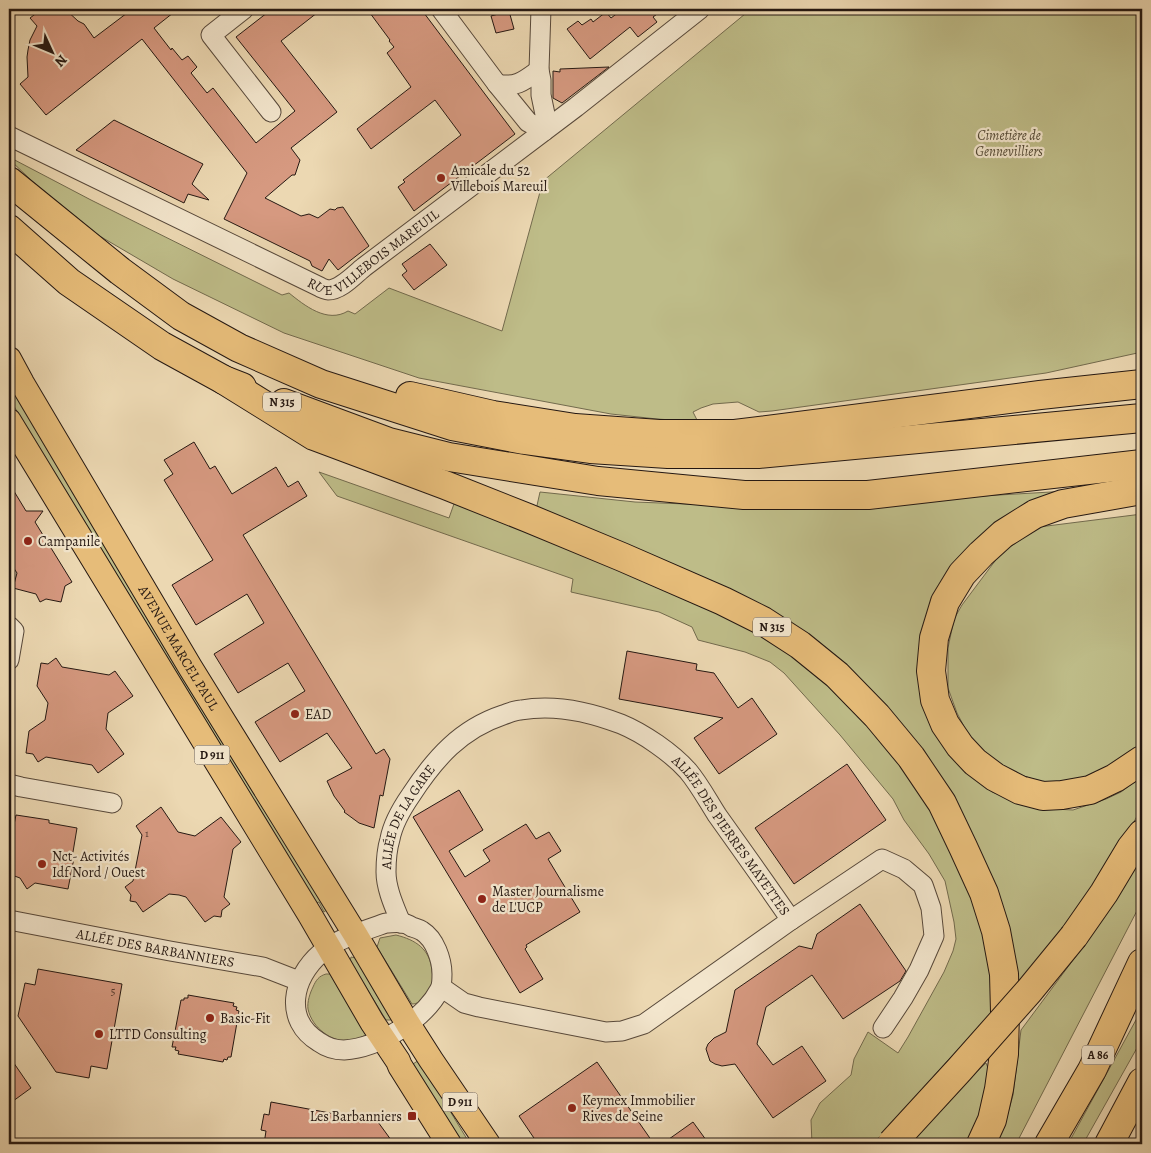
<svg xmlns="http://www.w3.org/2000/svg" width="1151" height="1153" font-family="Alegreya,serif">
<rect width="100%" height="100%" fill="#ecd8b2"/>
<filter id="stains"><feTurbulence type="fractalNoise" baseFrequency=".004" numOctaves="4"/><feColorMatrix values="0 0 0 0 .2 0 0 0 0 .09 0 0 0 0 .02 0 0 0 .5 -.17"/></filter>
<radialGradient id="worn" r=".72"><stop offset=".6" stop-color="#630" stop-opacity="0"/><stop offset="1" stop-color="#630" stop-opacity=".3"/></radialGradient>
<g fill="#bebc88" stroke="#726a4d">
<path d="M751 9H1142V352L1046 373 772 411 759 412 738 402 713 404 701 408 693 412 697 420 688 421 657 419 611 414 419 378 284 333 173 279 74 221 9 159V157L91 200 282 295 289 293C304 305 327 324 348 311L355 314 389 288 502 331 543 181Z"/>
<path d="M9 378 328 909 324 912 319 902 316 903 9 398Z"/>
<path d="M319 472 449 518 455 501 661 581 783 644 826 679 916 780 977 902 1001 1005 950 1058 873 1144H812L811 1120 820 1103 851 1075 854 1059 868 1032 898 1053 908 1037 944 972 953 951 956 939 954 922 945 881 929 854 904 820 893 799 840 735 784 673 770 662 745 652 698 640 692 627 659 612 571 592 573 579 337 496Z"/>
<path d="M1068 491 1025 510 925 648 956 761 992 792 1036 808 1073 810 1106 799 1121 792 1142 776V807L1098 888 1015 986 996 900 847 671 536 510 540 492 635 502 762 507 862 503Z"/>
<path d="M1142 514V743L1119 763 1072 784 1041 782 1013 772 988 755 969 736 957 713 948 688V648L954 619 962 605 1001 553 1039 527Z"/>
<path d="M1142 855V901L1016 1144H994L1008 1113 1013 1095 1021 1030 1082 948Z"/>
<path d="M396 935C416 940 430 949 432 971 433 976 433 982 431 986 429 990 426 993 424 996 420 1001 418 1004 412 1004L377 947 380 938Z"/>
<path d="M351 957 356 958 392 1016 391 1020H386L350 961Z"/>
<path d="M326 974H330L366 1035C361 1037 356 1040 351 1041 332 1043 312 1028 308 1009 307 1002 310 993 313 987 316 980 319 976 326 974Z"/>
<path d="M1142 1009V1039L1083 1144H1068Z"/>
<path d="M419 1060 470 1144H461L410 1063 412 1062 413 1064Z"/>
<path d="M986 1063 994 1083 971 1144H910L973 1075Z"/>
</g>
<g fill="#d69980" stroke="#251812">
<path d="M42 9H65L78 21 84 24 94 38 131 10 133 13 137 9H178L154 28 171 50 172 48 182 60 188 56 197 67 191 73 207 93 213 88 256 143 295 111 236 37 272 9H322L281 41 337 112 291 148 300 160 295 175H292L265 198 301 216 309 214 318 218 330 209 335 210 337 208 343 207 369 246 338 270 329 259 322 271 312 266 310 261 224 219 247 173 142 39 46 115 20 84 28 77 27 57 28 50 30 40 37 26 30 18Z"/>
<path d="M367 9H421L515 134 414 211 398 187 405 182 403 180 461 135 435 100 371 149 357 129 411 87 387 53 394 47 389 41 390 40Z"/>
<path d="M623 9H664L653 17 657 22 638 37 630 27 590 59 567 29 578 21 582 25 591 19 593 22 606 12 611 18Z"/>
<path d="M509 11 514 29 496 33 491 16Z"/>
<path d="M609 67 562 103 553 98V71L560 72V69Z"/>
<path d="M114 120 203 164 192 184 209 200 188 194 184 203 76 150Z"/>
<path d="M430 244 447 265 414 290 402 275 407 271 402 264Z"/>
<path d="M194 442 210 469 215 466 232 494 276 467 288 487 298 481 307 496 243 535 376 754 384 749 390 759 383 796 380 795 374 828 359 823 344 812 345 811 334 796 327 781 352 768 327 733 280 762 255 722 305 691 288 663 238 693 214 654 264 623 247 594 196 625 172 585 213 560 164 480 173 474 164 460Z"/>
<path d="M9 483 26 511H43L35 522 72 582 65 586 61 602 46 599 40 602 36 594 13 588 17 573 9 561Z"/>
<path d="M627 651 697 664 696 670 714 673 738 708 752 698 777 734 719 774 694 738 723 718 619 699Z"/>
<path d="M56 658 62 667 109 675 115 671 133 696 108 713 106 729 124 754 98 773 92 765 46 757 38 762 33 754 26 753 29 731 45 720 48 703 37 686 41 663 48 664Z"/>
<path d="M847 764 886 820 794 884 755 828Z"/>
<path d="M459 790 483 830 449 851 465 877 490 861 483 850 526 824 536 839 549 832 561 851 548 859 580 912 526 945 527 947 525 949 543 979 520 993 413 817Z"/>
<path d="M161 807 178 832 195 836 221 817 241 842 233 849 224 897 230 904 222 910 221 917 214 916 205 922 186 897 179 895 169 894 143 912 136 902 130 901 131 895 125 887 133 881 142 835 136 826Z"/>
<path d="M16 815 49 820V823L77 828 72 858H74L68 889 35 883 27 889 20 878 9 874V846L10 844Z"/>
<path d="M860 904 906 971 900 981 843 1019 812 975 766 1007 757 1044 773 1065 802 1046 826 1081 773 1118 735 1064 722 1066 715 1064 710 1061 706 1049 708 1044 714 1038 726 1032 735 990 799 946 812 949 817 934Z"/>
<path d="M38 969 122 984 107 1069 91 1066 89 1078 56 1072 18 1016 25 983 35 985Z"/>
<path d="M188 995 234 1003 233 1006 237 1007 236 1010 239 1011 231 1057H228L227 1060 224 1059 223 1062 178 1054 179 1051 175 1050 176 1047H172L181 1000H184V998H188Z"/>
<path d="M9 1056 31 1088 9 1104Z"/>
<path d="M597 1062 654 1144H538L519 1116Z"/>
<path d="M271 1102 378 1122 394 1144H264L266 1131 261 1130 264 1114 269 1115Z"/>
<path d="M693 1122 709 1144H662Z"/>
</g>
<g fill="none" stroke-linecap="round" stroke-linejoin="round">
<g stroke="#57483a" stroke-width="21">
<g id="minor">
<path d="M244 9 211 35 271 112"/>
<path d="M441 9 497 84 528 122 544 131 547 124 541 95V80L539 70 541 9"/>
<path d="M497 84C516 88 524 81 539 70"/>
<path id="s1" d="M9 136 320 287C321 288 327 290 328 290 341 290 354 275 364 267L576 107 700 9"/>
<path d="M9 626 14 631 9 660"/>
<path d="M9 784 21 787 112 803"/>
<path id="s2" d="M9 920 170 951 263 967 299 981"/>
<path d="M791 920 882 859 904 869 923 885 931 908 934 936 919 970 903 998 883 1028"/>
<path d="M386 923C391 923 397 922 401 923 405 923 409 925 412 927 415 928 419 929 422 931 435 939 442 960 442 974 442 979 442 985 440 989 424 1020 378 1048 344 1050 335 1050 326 1047 319 1042 283 1020 292 978 321 953 336 939 366 930 386 923Z"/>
<path id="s3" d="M401 923C395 908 386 889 386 872 386 862 387 849 390 839 393 823 402 808 411 795 435 758 461 729 503 715 509 713 515 710 521 710 554 704 590 712 621 724 643 733 672 753 688 771 699 784 708 801 717 815 742 850 767 885 791 920L644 1024 622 1031 606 1032 479 1007 464 1003 441 987"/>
</g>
</g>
<g stroke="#251812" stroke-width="26">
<g id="major">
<path id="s4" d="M9 359 22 383 190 667 355 934 408 1024 431 1060 488 1144"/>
<path d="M9 421 310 915 372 1022 398 1061 400 1066 449 1144"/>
</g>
</g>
<g stroke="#251812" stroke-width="30">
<g id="highway">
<path d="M9 181 120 271 181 316 239 348 321 384 452 426 524 440 590 449 668 454H758L1142 418"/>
<path d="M9 229 69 282 162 346 224 380 242 387"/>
<path d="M224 380 314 436 445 485 528 518 622 557 723 601 763 621 800 645 837 675 877 716 911 757 942 803 963 847 984 893 996 931 1004 974 1005 1012 1004 1054 999 1089 992 1120 981 1144"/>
<path d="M410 396 493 415 575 428 659 434H735L1040 395 1142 384"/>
<path d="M284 403 389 442 449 457 598 481 744 495H868L1142 464"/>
<path d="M1142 490 1063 504 1035 514 1003 534 981 554 962 574 945 602 934 638 931 671 935 700 945 724 960 746 975 762 995 777 1020 790 1043 796 1062 795 1090 790 1115 778 1142 760"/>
<path d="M1074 936 1104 893 1131 848 1142 834"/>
<path d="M1049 1144 1092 1070 1142 963"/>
<path d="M1109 1144 1142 1082"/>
</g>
</g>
<use href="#minor" stroke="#f3e6cd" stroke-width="19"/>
<use href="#major" stroke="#e6bc79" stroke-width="24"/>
<use href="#highway" stroke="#e6bc79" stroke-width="28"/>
<g stroke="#251812" stroke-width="30" stroke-linecap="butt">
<path id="highway-bridge" d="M892 1143 959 1070 1029 991 1074 936"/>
</g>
<use href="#highway-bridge" stroke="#e6bc79" stroke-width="28"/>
</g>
<g fill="#8f2418" stroke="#f3e6cd" stroke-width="2">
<circle cx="441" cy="178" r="5"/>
<circle cx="28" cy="541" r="5"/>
<circle cx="295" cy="714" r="5"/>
<circle cx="42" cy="864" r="5"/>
<circle cx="482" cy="899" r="5"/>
<circle cx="210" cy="1018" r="5"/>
<circle cx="99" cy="1034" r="5"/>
<circle cx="572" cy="1108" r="5"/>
<rect x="407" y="1111" width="10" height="10" rx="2.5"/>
</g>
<g text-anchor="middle" stroke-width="4.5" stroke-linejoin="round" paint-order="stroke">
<g font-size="11" fill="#51382e">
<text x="147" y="837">1</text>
<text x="113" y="995">5</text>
</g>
<g fill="#f3e6cd" stroke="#63564a" stroke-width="1">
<rect x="263" y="392.5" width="38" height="19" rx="4"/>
<rect x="753" y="617.5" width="38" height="19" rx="4"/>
<rect x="194.5" y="745.5" width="35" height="19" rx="4"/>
<rect x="1082" y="1045.5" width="32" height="19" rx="4"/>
<rect x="442.5" y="1092.5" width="35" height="19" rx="4"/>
</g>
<g font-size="12" font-weight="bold" fill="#251812">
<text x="282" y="406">N 315</text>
<text x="772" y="631">N 315</text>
<text x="212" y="759">D 911</text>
<text x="1098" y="1059">A 86</text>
<text x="460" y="1106">D 911</text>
</g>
<g font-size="14" font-style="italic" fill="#534935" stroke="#f3e6cd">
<text x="1009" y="140">Cimetière de<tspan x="1009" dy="16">Gennevilliers</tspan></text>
</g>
<g font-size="14" fill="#251812" stroke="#f3e6cd" text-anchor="start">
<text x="451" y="175">Amicale du 52<tspan x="451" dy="16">Villebois Mareuil</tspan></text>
<text x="38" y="546">Campanile</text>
<text x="305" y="719">EAD</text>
<text x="52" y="861">Nct- Activités<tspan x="52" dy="16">Idf Nord / Ouest</tspan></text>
<text x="492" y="896">Master Journalisme<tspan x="492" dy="16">de L'UCP</tspan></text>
<text x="220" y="1023">Basic-Fit</text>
<text x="109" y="1039">LTTD Consulting</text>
<text x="582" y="1105">Keymex Immobilier<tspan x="582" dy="16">Rives de Seine</tspan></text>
<text x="402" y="1121" text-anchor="end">Les Barbanniers</text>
</g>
<g font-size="14" fill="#251812" stroke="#f3e6cd">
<text dy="5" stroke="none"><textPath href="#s1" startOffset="411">RUE VILLEBOIS MAREUIL</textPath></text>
<text dy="5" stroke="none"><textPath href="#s4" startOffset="335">AVENUE MARCEL PAUL</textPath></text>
<text dy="5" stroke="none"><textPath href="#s3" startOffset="114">ALLÉE DE LA GARE</textPath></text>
<text dy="5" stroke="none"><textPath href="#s3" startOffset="541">ALLÉE DES PIERRES MAYETTES</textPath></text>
<text dy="5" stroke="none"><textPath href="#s2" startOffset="149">ALLÉE DES BARBANNIERS</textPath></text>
</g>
</g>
<rect width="1151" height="1153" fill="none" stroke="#ecd8b2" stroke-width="30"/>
<rect x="10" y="10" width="1131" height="1133" fill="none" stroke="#251812" stroke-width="2.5"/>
<rect x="15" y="15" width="1121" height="1123" fill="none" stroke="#251812"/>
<g transform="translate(52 52) rotate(134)" stroke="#f3e6cd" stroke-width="4" paint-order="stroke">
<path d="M0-4L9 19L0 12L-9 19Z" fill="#251812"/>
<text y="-8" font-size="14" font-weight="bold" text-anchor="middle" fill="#251812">N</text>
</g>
<rect width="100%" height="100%" filter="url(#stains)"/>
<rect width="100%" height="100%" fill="url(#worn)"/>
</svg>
